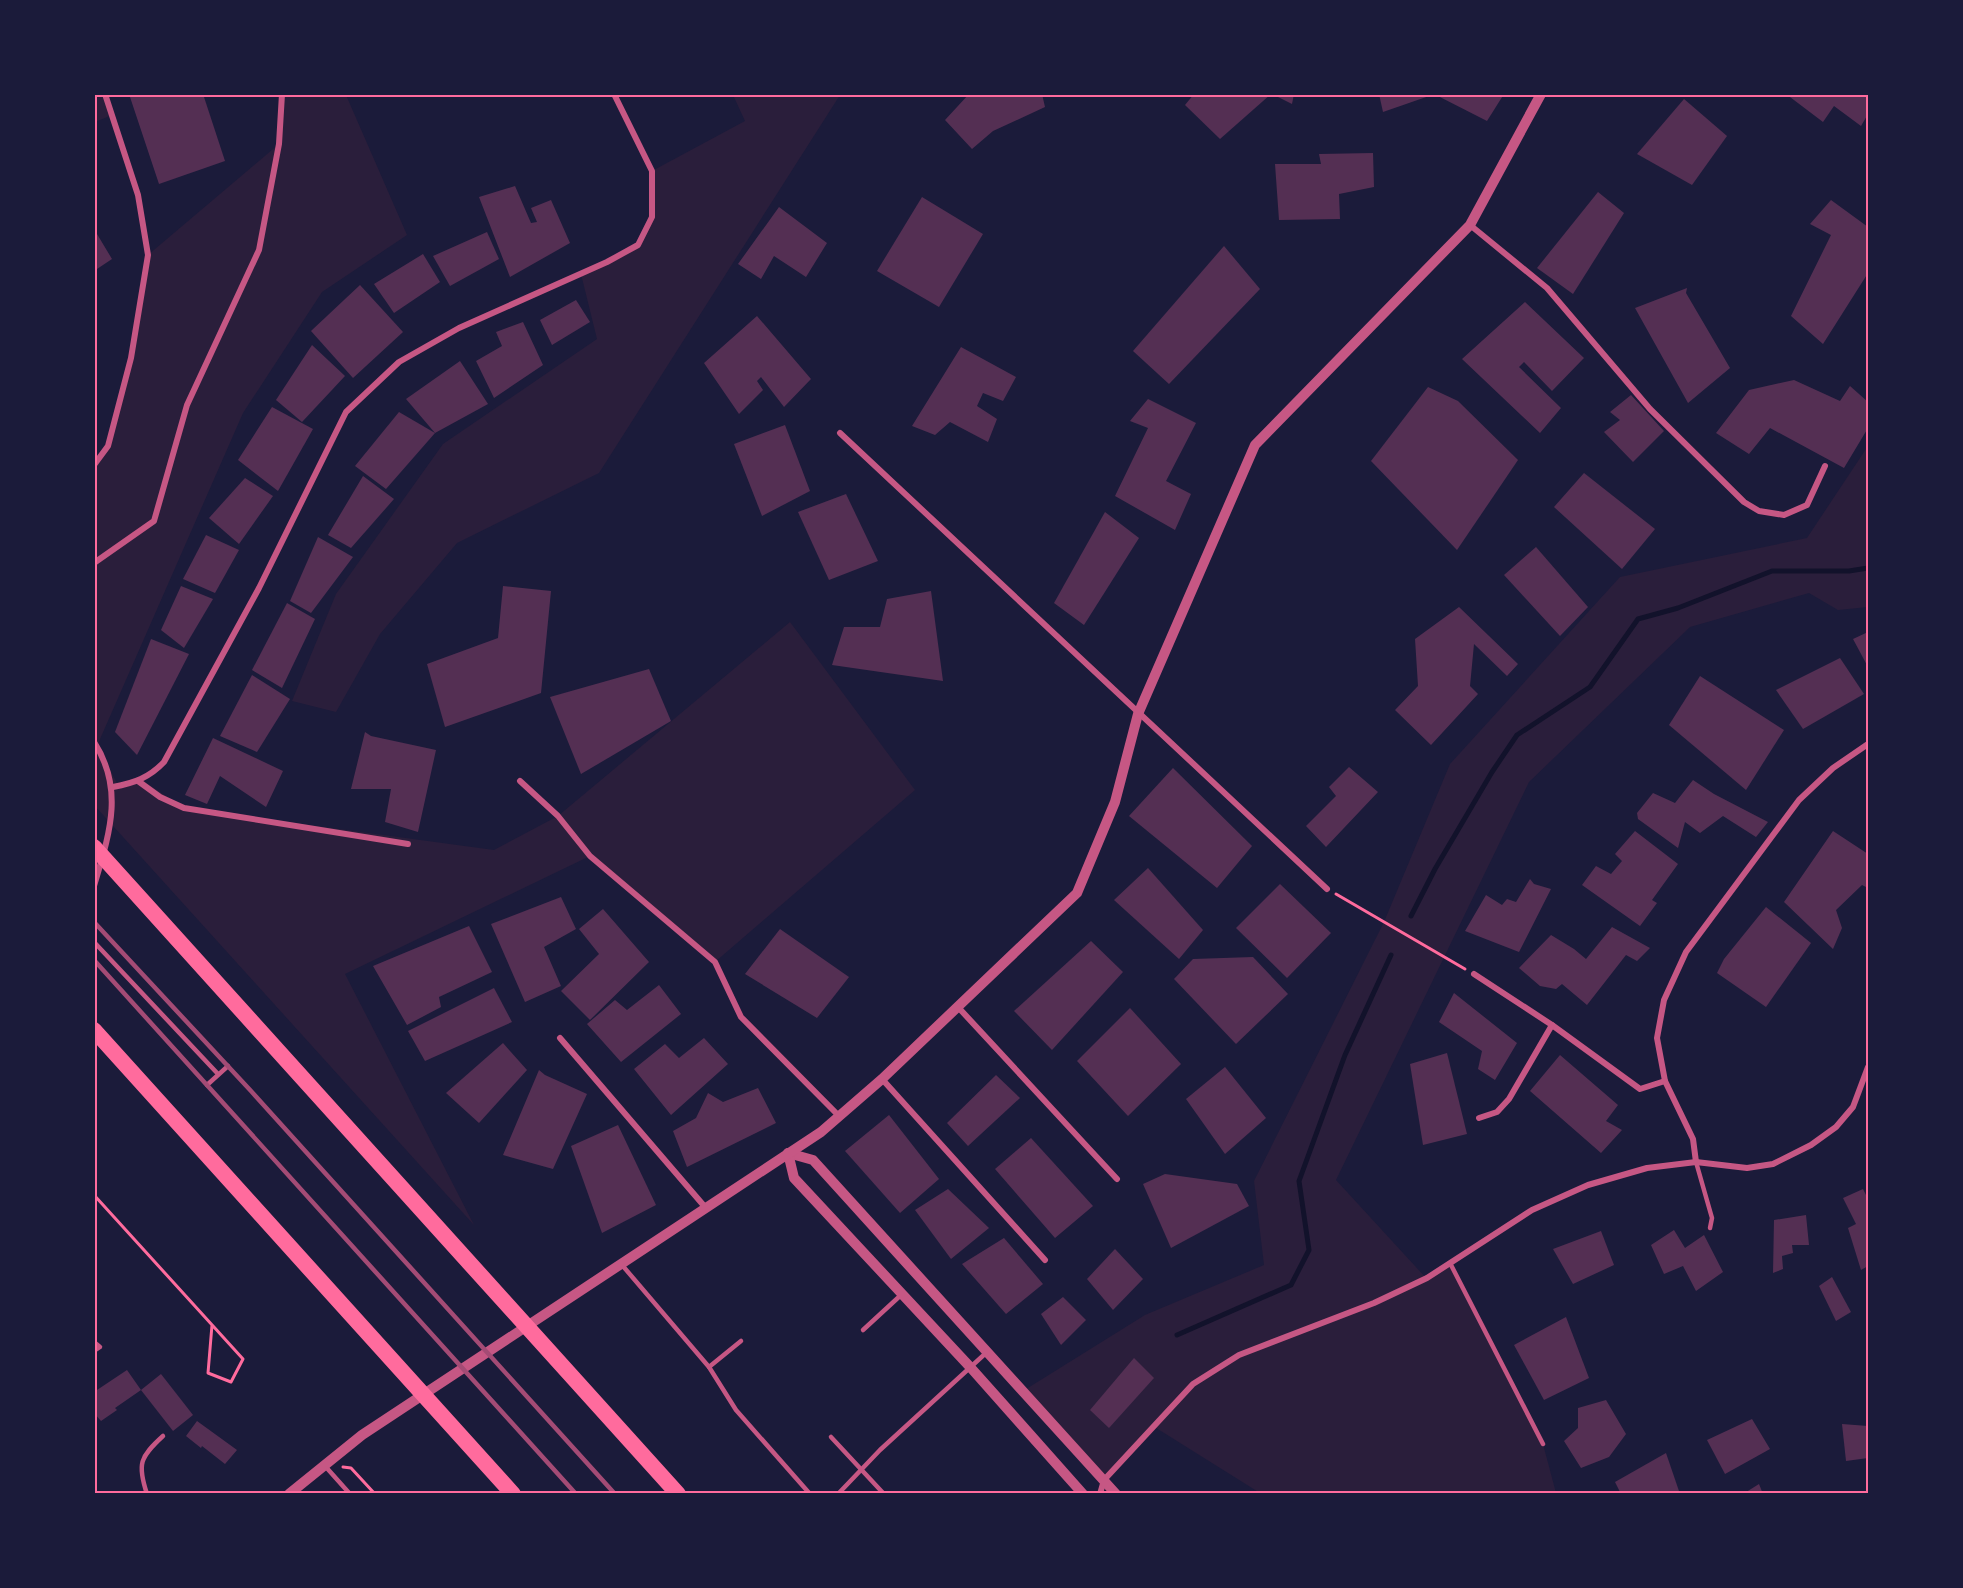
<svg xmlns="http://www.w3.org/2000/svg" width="1963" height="1588" font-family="'Source Sans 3',sans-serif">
<rect width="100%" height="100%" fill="#1b1b3a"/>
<g fill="#2a1e3b">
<path d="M95 95H105L112 115 95 122Z"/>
<path d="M282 95H346L407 235 322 292 243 413 97 746 118 785 142 780 184 808 494 850 558 816 790 622 915 790 715 962 590 856 345 974 474 1225 95 806 94 465 108 446 131 358 148 255 279 144Z"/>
<path d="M733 95H840L599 473 457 543 380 634 336 712 292 701 336 594 443 444 597 339 581 274 638 245 652 217V171L745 121Z"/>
<path d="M1868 446V607L1838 610 1809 593 1690 627 1529 782 1336 1180 1426 1278 1450 1263 1543 1444 1556 1493H1260L1153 1426 1104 1480 1023 1391 1145 1315 1264 1265 1254 1181 1384 922 1450 764 1620 577 1807 538Z"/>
</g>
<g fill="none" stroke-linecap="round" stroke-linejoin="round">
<g stroke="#12122b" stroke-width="5">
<path d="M1411 916 1435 869 1492 772 1517 735 1590 687 1638 619 1678 608 1772 571H1849L1868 568"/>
<path d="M1177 1335 1291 1285 1309 1250 1299 1181 1345 1055 1391 955"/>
</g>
</g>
<g fill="#542f53">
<path d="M129 94H203L225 161 159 184Z"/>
<path d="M969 94H1042L1045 107 993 131 972 149 945 120Z"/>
<path d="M1194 94H1271L1220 139 1185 105Z"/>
<path d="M1272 94H1294L1292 104Z"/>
<path d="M1379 94H1431L1432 95 1383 112Z"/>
<path d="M1434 94H1504L1487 121Z"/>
<path d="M1786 94H1868V114L1861 126 1834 106 1823 122Z"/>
<path d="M1684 99 1727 136 1692 185 1637 154Z"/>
<path d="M1373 153 1374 187 1339 194 1340 219 1279 220 1275 164H1321L1319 154Z"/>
<path d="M515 186 531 223 537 222 531 208 551 200 570 243 510 277 479 197Z"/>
<path d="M1598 192 1624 213 1573 294 1537 268Z"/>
<path d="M922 197 983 234 939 307 877 271Z"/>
<path d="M1831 200 1868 227V273L1823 344 1791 316 1831 235 1810 224Z"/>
<path d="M779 207 827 243 806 277 774 256 761 279 738 264Z"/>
<path d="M94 229 112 259 94 271Z"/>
<path d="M487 232 499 259 450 286 433 256Z"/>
<path d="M1224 246 1260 289 1169 384 1133 351Z"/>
<path d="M423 254 440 282 394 313 374 284Z"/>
<path d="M360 285 403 332 353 378 311 331Z"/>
<path d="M1687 288 1686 293 1730 368 1688 403 1635 308Z"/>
<path d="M576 300 590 322 552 345 540 320Z"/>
<path d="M1525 302 1584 358 1552 391 1524 362 1519 367 1561 408 1540 433 1462 359Z"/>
<path d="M757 316 811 379 784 407 761 377 757 381 763 390 739 414 704 363Z"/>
<path d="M523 322 543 365 494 398 476 361 502 346 496 332Z"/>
<path d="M312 345 345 376 302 422 276 400Z"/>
<path d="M961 347 1016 377 1003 401 983 393 977 406 997 419 988 442 950 422 935 435 912 426Z"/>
<path d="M460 361 488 404 435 433 406 399Z"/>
<path d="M1794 380 1840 401 1850 386 1868 402V428L1844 468 1770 428 1749 454 1716 433 1749 390Z"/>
<path d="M1428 387 1458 401 1518 460 1457 550 1371 461Z"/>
<path d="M1631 395 1664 431 1633 462 1604 432 1620 420 1610 412Z"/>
<path d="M1148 399 1196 423 1166 481 1191 494 1175 530 1115 496 1148 428 1130 421Z"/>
<path d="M272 407 313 429 278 491 238 460Z"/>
<path d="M399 412 435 433 386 489 355 466Z"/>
<path d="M785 425 810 491 762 516 734 444Z"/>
<path d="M1584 473 1655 529 1622 569 1554 507Z"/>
<path d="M363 476 394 499 351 548 328 535Z"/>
<path d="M245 478 273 496 239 544 209 518Z"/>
<path d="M846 494 878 561 829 580 798 512Z"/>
<path d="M1105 512 1139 538 1084 625 1054 603Z"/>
<path d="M206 535 239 550 215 593 183 579Z"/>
<path d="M318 537 353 557 311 613 290 601Z"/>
<path d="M1536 547 1588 607 1560 636 1504 575Z"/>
<path d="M181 586 213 599 184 648 161 630Z"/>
<path d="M503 586 551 591 541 693 445 727 427 664 498 638Z"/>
<path d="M931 591 943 681 832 665 844 627H880L887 599Z"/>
<path d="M287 603 315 619 282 688 252 670Z"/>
<path d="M1459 607 1518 664 1507 676 1474 644 1470 686 1478 694 1431 745 1395 710 1418 686 1415 639Z"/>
<path d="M1868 632V667L1853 639Z"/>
<path d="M151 639 189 654 137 755 115 732Z"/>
<path d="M1840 658 1864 694 1803 729 1776 690Z"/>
<path d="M649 669 671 721 581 774 550 697Z"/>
<path d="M252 675 290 699 257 752 220 736Z"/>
<path d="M1700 676 1784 730 1746 790 1669 725Z"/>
<path d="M365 732 371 736 436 750 418 832 385 822 391 789H351Z"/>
<path d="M213 738 283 771 266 807 220 776 207 804 185 795Z"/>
<path d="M1349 767 1378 792 1326 847 1306 826 1336 796 1329 787Z"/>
<path d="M1173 768 1252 846 1217 888 1129 816Z"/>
<path d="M1693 780 1714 794 1768 822 1756 837 1723 816 1700 833 1685 822 1678 848 1638 819 1637 813 1653 793 1675 803Z"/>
<path d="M1635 831 1678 864 1652 900 1657 903 1640 926 1582 885 1596 866 1611 874 1622 861 1615 854Z"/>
<path d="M1833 831 1868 854V888L1862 885 1836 910 1842 928 1833 949 1784 902Z"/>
<path d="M1148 868 1203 930 1179 959 1114 900Z"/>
<path d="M1530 879 1534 884 1551 889 1519 952 1465 931 1486 895 1502 905 1507 899 1516 902Z"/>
<path d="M1280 884 1331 933 1287 978 1236 928Z"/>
<path d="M561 897 576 929 544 947 561 986 525 1002 491 924Z"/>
<path d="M1766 907 1811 943 1766 1007 1717 973 1724 959Z"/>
<path d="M603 909 649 962 590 1020 561 991 599 954 579 929Z"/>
<path d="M469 926 492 972 439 997 441 1007 407 1025 373 966Z"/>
<path d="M1612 927 1650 948 1637 961 1626 955 1587 1005 1562 984 1556 989 1540 986 1519 968 1551 935 1574 949 1586 959Z"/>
<path d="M780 929 849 977 817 1018 745 974Z"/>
<path d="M1091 941 1123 972 1052 1050 1014 1011Z"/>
<path d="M1253 957 1288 994 1236 1044 1174 979 1193 959Z"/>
<path d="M659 985 681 1014 621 1062 587 1024 615 1000 627 1010Z"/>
<path d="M494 988 512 1022 425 1061 408 1031Z"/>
<path d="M1454 993 1517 1043 1495 1080 1478 1069 1482 1051 1439 1022Z"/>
<path d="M1130 1008 1181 1064 1128 1116 1077 1061Z"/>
<path d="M704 1038 728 1064 671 1115 634 1069 665 1044 679 1058Z"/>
<path d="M503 1043 527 1070 479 1123 446 1093Z"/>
<path d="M1447 1053 1467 1134 1423 1145 1410 1064Z"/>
<path d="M1560 1055 1618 1105 1606 1121 1622 1130 1601 1153 1530 1091Z"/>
<path d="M1225 1067 1266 1118 1225 1154 1186 1099Z"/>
<path d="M539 1070 545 1075 587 1094 553 1169 503 1155Z"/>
<path d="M996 1075 1020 1098 968 1146 947 1123Z"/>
<path d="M758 1088 776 1123 687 1167 673 1131 696 1118 708 1093 723 1102Z"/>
<path d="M889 1115 939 1179 900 1213 845 1151Z"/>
<path d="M618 1125 656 1205 602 1233 571 1146Z"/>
<path d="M1031 1138 1093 1206 1055 1238 995 1169Z"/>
<path d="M1165 1174 1237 1184 1249 1206 1171 1248 1143 1184Z"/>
<path d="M948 1189 989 1228 951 1259 915 1210Z"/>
<path d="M1863 1189 1868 1199V1266L1861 1270 1848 1228 1856 1224 1843 1198Z"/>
<path d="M1806 1215 1809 1245H1792L1793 1253 1782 1256 1783 1269 1773 1273 1774 1220Z"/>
<path d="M1674 1230 1685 1248 1704 1235 1723 1272 1696 1291 1683 1266 1664 1274 1651 1245Z"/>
<path d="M1601 1231 1614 1265 1573 1284 1553 1249Z"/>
<path d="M1004 1238 1043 1284 1006 1314 962 1264Z"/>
<path d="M1115 1249 1143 1279 1113 1310 1087 1279Z"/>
<path d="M1832 1277 1851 1312 1836 1321 1819 1286Z"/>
<path d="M1063 1297 1086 1320 1061 1345 1041 1314Z"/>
<path d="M1566 1317 1589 1378 1544 1400 1514 1345Z"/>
<path d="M1134 1358 1154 1378 1109 1428 1090 1410Z"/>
<path d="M127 1370 141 1390 115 1408 117 1410 101 1421 94 1413V1392Z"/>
<path d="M161 1374 193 1415 173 1431 141 1390Z"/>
<path d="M1606 1400 1626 1434 1609 1457 1581 1468 1564 1441 1578 1428V1408Z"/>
<path d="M1752 1419 1770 1449 1725 1474 1707 1440Z"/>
<path d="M197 1421 237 1450 225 1464 202 1446 201 1448 186 1436Z"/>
<path d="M1842 1424 1868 1426V1458L1846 1461Z"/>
<path d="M1666 1453 1680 1494H1621L1615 1482Z"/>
<path d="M1759 1484 1763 1494H1743Z"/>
</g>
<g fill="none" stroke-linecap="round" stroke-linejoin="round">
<g stroke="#ff6b9d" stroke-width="3">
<path d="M1336 894 1465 969"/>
<path d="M94 1195 243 1359 231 1382 208 1373 212 1325"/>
<path d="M343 1467 351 1468 375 1494"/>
</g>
<g stroke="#c65784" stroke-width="4.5">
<path d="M94 942 218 1074"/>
<path d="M207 1085 228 1066"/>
<path d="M1696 1162 1712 1218 1710 1228"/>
<path d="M1450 1263 1543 1444"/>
<path d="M622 1265 709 1367 736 1410 810 1494"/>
<path d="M863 1330 901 1295"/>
<path d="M94 1342 100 1347 94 1351"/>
<path d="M709 1367 741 1341"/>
<path d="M831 1437 884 1494"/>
<path d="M325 1466 350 1494"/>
<path d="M147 1494C137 1464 140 1457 163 1436"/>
<path d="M838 1494 880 1450 987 1352"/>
</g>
<g stroke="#c65784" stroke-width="6">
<path d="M1470 225 1547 288 1650 409 1744 502 1759 511 1784 515 1807 505 1825 466"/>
<path d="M840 433 1327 889"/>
<path d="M94 465 108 446 131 358 148 255 138 195 105 94"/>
<path d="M94 563 154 521 187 405 259 250 279 144 282 94"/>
<path d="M94 742C125 790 109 835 94 886"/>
<path d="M138 781 160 797 184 808 408 844"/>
<path d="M520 781 558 816 590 856 715 962 741 1017 839 1116"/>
<path d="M113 787C134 783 149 778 164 762L259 588 346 412 399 362 459 328 607 262 638 245 652 217V171L614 94"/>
<path d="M1474 974 1552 1025 1640 1089 1665 1081"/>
<path d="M957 1006 1117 1179"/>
<path d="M560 1038 705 1207"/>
<path d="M882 1079 1045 1260"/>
<path d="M1479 1118 1497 1112 1509 1099 1552 1025"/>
<path d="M1696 1162 1693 1139 1665 1081 1657 1038 1664 1000 1686 952 1799 800 1833 768 1868 744"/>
<path d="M1100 1494 1104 1480 1193 1384 1239 1355 1374 1303 1427 1278 1532 1210 1588 1185 1647 1168 1696 1162 1747 1168 1773 1164 1811 1145 1836 1127 1853 1107 1868 1067"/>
</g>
<g stroke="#c65784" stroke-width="10">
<path d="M788 1153 813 1160 1116 1494"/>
<path d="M788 1153 794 1178 971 1368 1083 1494"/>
<path d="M289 1494 362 1435 821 1132 882 1079 1077 893 1115 802 1138 714 1255 445 1470 225 1541 94"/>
</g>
<g stroke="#ff6b9d" stroke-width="16">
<path d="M94 847 678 1494"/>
<path d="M94 1030 513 1494"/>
</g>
<g stroke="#a44b75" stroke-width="4.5">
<path d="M94 922 251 1091 615 1494"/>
<path d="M94 960 576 1494"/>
</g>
</g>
<rect width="1963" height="1588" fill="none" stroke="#1b1b3a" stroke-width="192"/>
<rect x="96" y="96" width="1771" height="1396" fill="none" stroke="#ff6b9d" stroke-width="2"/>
</svg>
